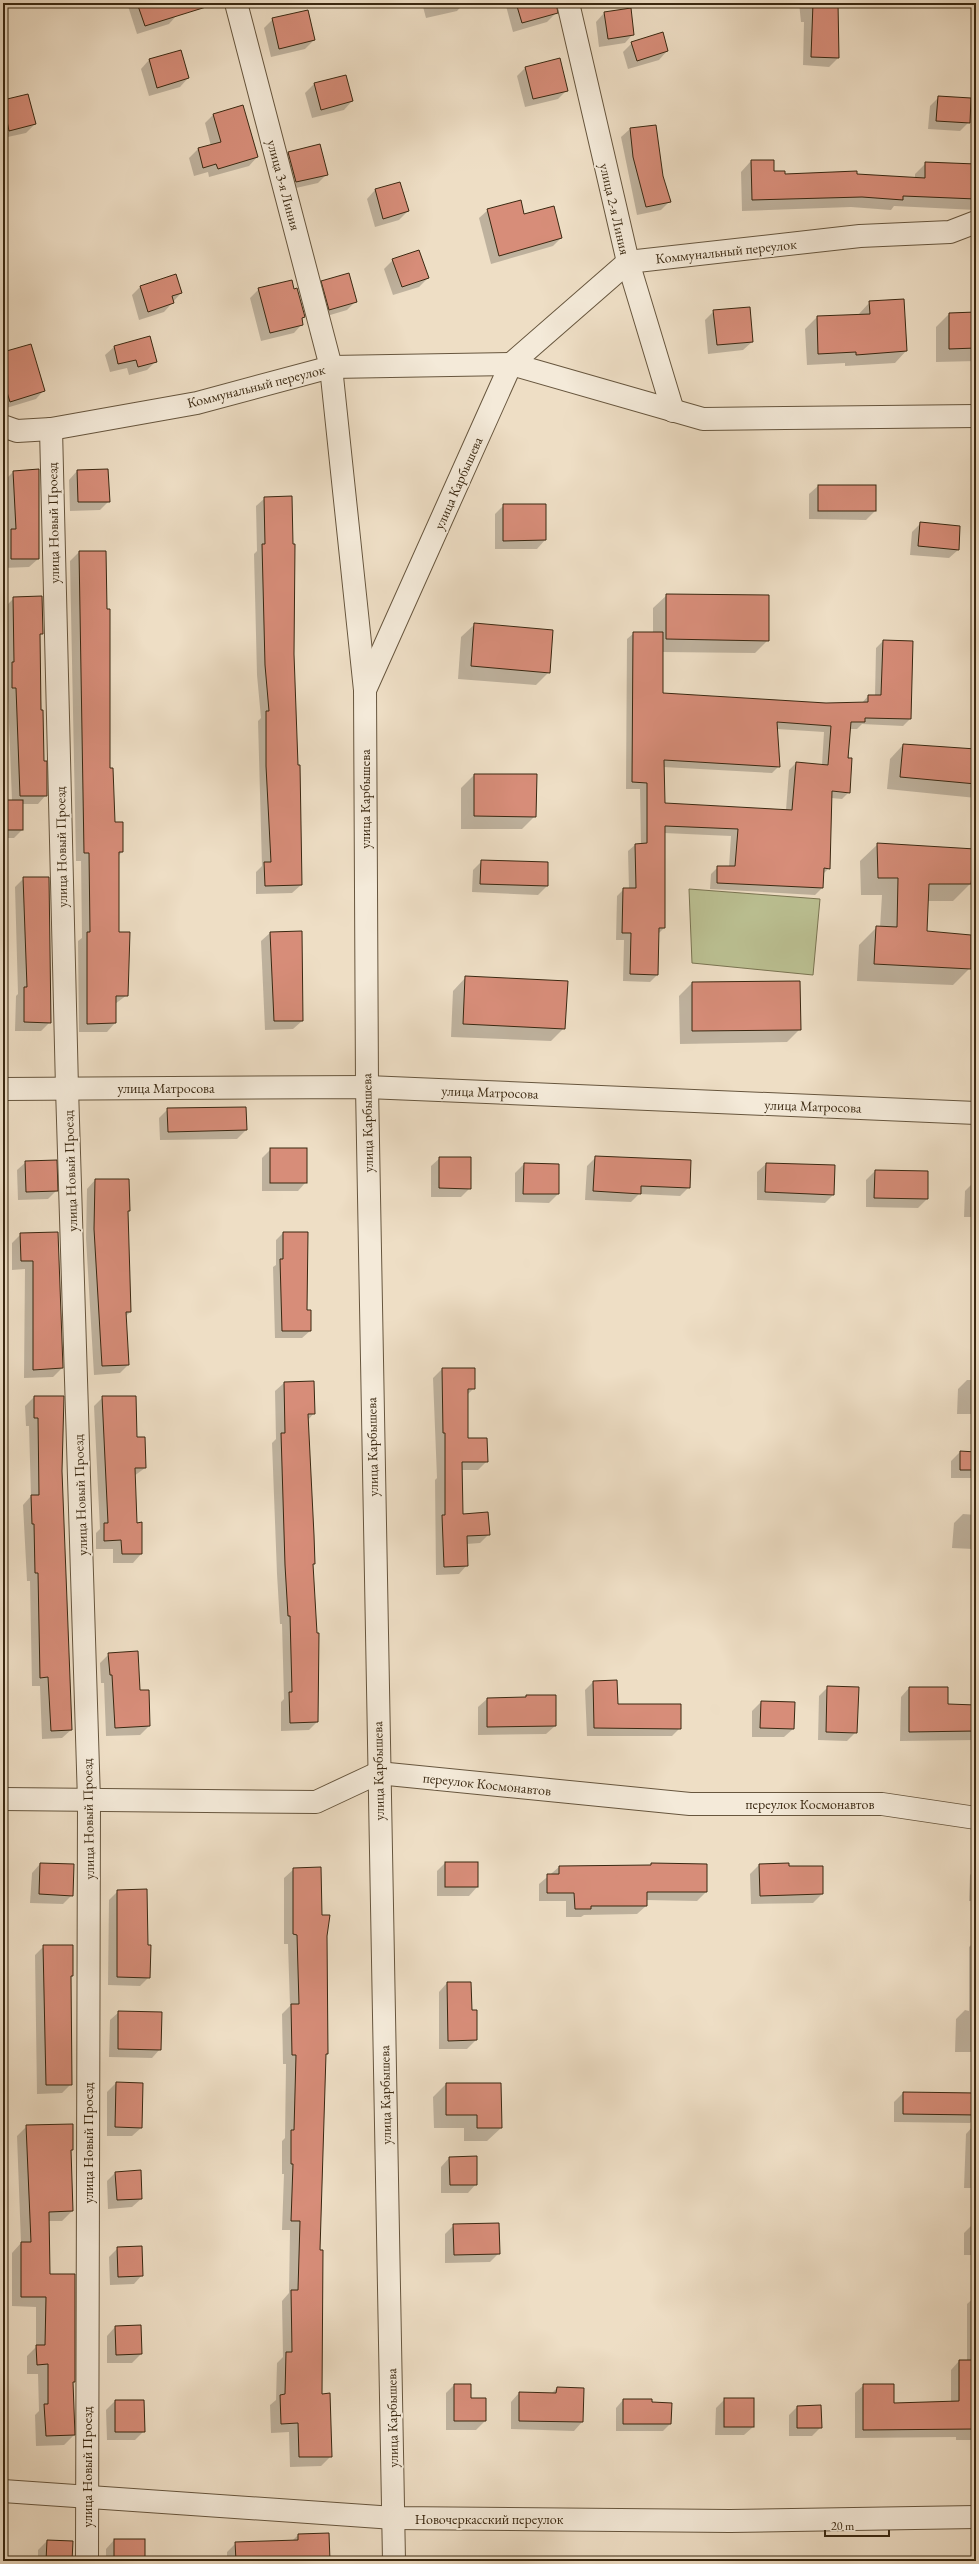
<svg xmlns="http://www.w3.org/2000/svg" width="979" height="2564" font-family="'EB Garamond',serif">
<rect width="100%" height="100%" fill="#eedec5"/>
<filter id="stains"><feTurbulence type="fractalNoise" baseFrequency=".005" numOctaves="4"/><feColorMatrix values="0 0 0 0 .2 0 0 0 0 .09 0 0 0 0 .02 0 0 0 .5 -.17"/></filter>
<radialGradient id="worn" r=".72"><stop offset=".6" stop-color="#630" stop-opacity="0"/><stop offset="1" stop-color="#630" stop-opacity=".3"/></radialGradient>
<path fill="#bbc092" stroke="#7a7452" d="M689 889 820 899 813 975 692 963Z"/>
<g fill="#0003" fill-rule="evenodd">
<path d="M3 3H7L3 7Z"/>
<path d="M127 3H173L177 15 169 24 137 34Z"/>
<path d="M422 3H464L457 11 426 18Z"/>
<path d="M508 3H553L556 13 547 22 513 32 506 6Z"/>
<path d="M799 3H837L838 58 829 67 803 65 804 22H801Z"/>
<path d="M604 13 633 34 625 43 599 47 596 22Z"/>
<path d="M273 19 314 40 305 49 271 57 264 28Z"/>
<path d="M632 43 667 51 659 60 628 69 623 52Z"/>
<path d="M149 60 188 78 180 87 149 96 141 69Z"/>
<path d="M526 67 567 90 558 99 525 107 517 76Z"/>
<path d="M345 76 352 101 344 110 312 118 305 93 314 84Z"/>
<path d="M27 95 35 124 26 133 3 138V101Z"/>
<path d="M939 97 969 122 960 131 928 129 930 106Z"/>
<path d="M213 115 257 157 249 166 209 177 208 172 194 176 189 158 198 149 211 146 205 123Z"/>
<path d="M630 129 670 201 661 210 637 215 621 137Z"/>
<path d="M288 152 327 174 318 183 287 190 279 161Z"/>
<path d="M751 161 784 175H856L915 178V174L926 163 976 165V210L894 206 891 210 851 207 742 211 741 172Z"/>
<path d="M375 190 408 211 399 220 375 227 367 199Z"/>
<path d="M488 210 523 215 561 238 553 246 491 264 479 218Z"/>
<path d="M393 260 428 278 419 287 393 295 384 269Z"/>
<path d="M322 282 356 301 347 310 320 318 313 291Z"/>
<path d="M140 287 181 293 164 312 139 320 132 295Z"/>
<path d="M259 289 294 290 304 317 301 319 302 324 294 333 261 341 250 298Z"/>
<path d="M870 302 906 351 895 363 845 366V363L807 365 805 329 817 317 858 315Z"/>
<path d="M714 311 752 342 743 350 708 354 705 320Z"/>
<path d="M976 313V361L936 362V327L949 314Z"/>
<path d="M150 337 156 361 147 370 129 375 127 368 110 372 105 355 114 347Z"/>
<path d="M3 354 44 390 36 399 3 409Z"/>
<path d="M77 471 109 501 100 510 70 511 69 480Z"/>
<path d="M13 472 38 559 29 567 3 568V538L7 534 5 480Z"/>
<path d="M818 486 875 511 866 520 809 519V494Z"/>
<path d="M265 498 293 654 301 885 292 893 256 894V872L262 866 258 721 261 718 257 675 254 554 257 551 256 506Z"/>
<path d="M504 505H545V540L537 549H495V514Z"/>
<path d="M921 523 958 550 949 558 910 555 912 532Z"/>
<path d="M79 552H105L109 769 114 823 122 852 118 856V933L127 995 115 1004V1023L107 1032H79L78 941 82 938 81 861H76L70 561Z"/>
<path d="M667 595 768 640 755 653 662 652V694L826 704 862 703 868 696H875L876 648 883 641 910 719 903 726 862 724 857 729H849V792L842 799 831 798 829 868 823 874 822 888 815 895 710 889 711 874 718 867H729L731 836 664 833V928L658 934 657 975 650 982 623 981 624 940H616L617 896 624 889H629L628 851 635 845H641L640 789H626L627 639 634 633H653V608ZM777 729 824 732 822 765 796 763 789 770 786 810 664 804 663 767 772 773 779 766Z"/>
<path d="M14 598 42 633 39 636 43 762 46 795 38 804H22V830L14 838H3V801H12L8 696 4 697 5 607Z"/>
<path d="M475 624 549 672 536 685 458 679 461 637Z"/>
<path d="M903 745 976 750V798L887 789 890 759Z"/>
<path d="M474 775 535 816 522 829H461V788Z"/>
<path d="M878 844 970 884 953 901H928L926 931 970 968 953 985 857 981 859 945 876 928H880L882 895H861L860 861Z"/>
<path d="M482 861 547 886 538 895 472 892 473 870Z"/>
<path d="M24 878 50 1022 41 1031H15L16 996 18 994 15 887Z"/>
<path d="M270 933 302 1021 293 1029 265 1030 261 941Z"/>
<path d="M466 977 564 1028 551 1041 451 1037 453 991Z"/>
<path d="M692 983 800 1029 787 1042 680 1044 679 996Z"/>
<path d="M245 1108 246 1130 237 1139 160 1140 159 1118 168 1109Z"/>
<path d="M271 1149 306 1182 298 1191H262V1158Z"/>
<path d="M596 1157 689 1187 680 1196 639 1194 631 1202 585 1200 587 1166Z"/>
<path d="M440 1158 470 1188 461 1197H431V1166Z"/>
<path d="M26 1162 57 1190 48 1199 18 1200 17 1170Z"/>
<path d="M524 1164 558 1194 549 1203 515 1202V1173Z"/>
<path d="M766 1164 833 1195 825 1203 757 1200V1172Z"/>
<path d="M875 1171 927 1199 918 1208 866 1207V1180Z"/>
<path d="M95 1180 129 1210 127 1212 130 1312 125 1317 128 1365 120 1373 94 1375 86 1238 87 1189Z"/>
<path d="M974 1182H976V1217H964L965 1191Z"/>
<path d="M57 1233 62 1368 53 1377 24 1378 25 1269 12 1270V1243L21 1234Z"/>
<path d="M283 1233 306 1311 310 1331 302 1338H275L273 1267 276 1265V1240Z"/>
<path d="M442 1369H474V1388L467 1395V1439L487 1461 478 1470H461L462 1515 489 1534 480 1543 466 1544 467 1565 459 1574 436 1575 435 1480 437 1478 433 1378Z"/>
<path d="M976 1377V1414H957L958 1389 967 1380H976Z"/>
<path d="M284 1383 314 1413 308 1420 313 1535 312 1566 317 1722 309 1730 281 1731V1702L284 1699 282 1624H280L277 1574 272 1443 276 1439 275 1391Z"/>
<path d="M34 1397 61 1471 71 1730 62 1738 42 1739 40 1686H32L30 1581H27L23 1505 31 1496 29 1426H26L25 1406Z"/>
<path d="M103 1397 136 1438 145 1468 134 1476 136 1524 141 1554 133 1563H113V1549H96V1533L100 1529 94 1406Z"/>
<path d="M976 1421V1489H974V1478H951V1461L960 1452 973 1453Z"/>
<path d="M963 1514 976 1515V1586H972L973 1549 952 1548 954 1523Z"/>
<path d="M109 1654 139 1691H148L149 1726 140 1735 106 1736 104 1683H101L100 1663Z"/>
<path d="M593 1682 617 1705 680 1728 672 1736H587L585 1690Z"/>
<path d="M828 1687 856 1732 847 1741 818 1740 819 1696Z"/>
<path d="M909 1688 947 1705 976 1706V1740L900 1741 901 1697Z"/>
<path d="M487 1699 555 1726 546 1734 478 1735V1707Z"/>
<path d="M761 1702 793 1729 784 1737H752V1711Z"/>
<path d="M445 1863 477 1887 469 1896H437V1871Z"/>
<path d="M40 1864 72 1895 63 1904 30 1903 32 1873Z"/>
<path d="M759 1865 822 1867V1894L813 1903 751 1904 750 1874Z"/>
<path d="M559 1867 706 1892 697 1901 646 1900V1906L637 1914 584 1915 581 1917H566V1901H539V1884Z"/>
<path d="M294 1869 321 1916 326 1936 327 2054 325 2056 319 2251 321 2395 331 2456 321 2466 290 2467 289 2432 271 2433 270 2405 276 2400 277 2363 283 2357 282 2301 289 2293 290 2230H282L284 2174H282V2141L285 2138 286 2064H283L282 2014 290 2006 288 1944H284V1878Z"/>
<path d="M976 1869V1901H969L970 1875Z"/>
<path d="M118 1891 149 1977 140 1986 108 1985 109 1900Z"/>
<path d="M976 1940V2052H955L956 2019 965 2010 969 2011V1947Z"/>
<path d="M44 1946 72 1976 70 1978 71 2084 62 2093 37 2094 35 1955Z"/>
<path d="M447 1983 471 2012 476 2040 467 2049H439V1992Z"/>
<path d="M119 2012 160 2049 152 2058 109 2057 110 2020Z"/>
<path d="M116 2083 141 2128 132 2136H107V2092Z"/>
<path d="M446 2084 501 2128 487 2141H464V2128H434L433 2097Z"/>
<path d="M903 2093 976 2094V2117L970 2123 894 2122V2102Z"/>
<path d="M974 2125 976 2188H964L966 2134Z"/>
<path d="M27 2126 72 2149 70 2152 72 2211 62 2221H49V2274L74 2381 72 2383 74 2435 64 2445 36 2446 35 2415 39 2411 38 2374H27V2356L36 2347V2307L12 2306V2253L21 2243 17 2136Z"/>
<path d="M449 2158 476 2184 468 2193H441V2167Z"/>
<path d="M116 2172 141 2199 132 2207 108 2209 107 2181Z"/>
<path d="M973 2224H976V2255H964V2233Z"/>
<path d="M454 2225 499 2253 490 2262 445 2263V2234Z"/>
<path d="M118 2248 142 2275 134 2284 110 2285 109 2257Z"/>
<path d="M976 2296V2440H956V2437L855 2438V2393L864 2385 893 2404 951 2403V2370L959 2361H967V2304Z"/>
<path d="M115 2327 141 2354 132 2363H107V2336Z"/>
<path d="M454 2385 470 2399 485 2421 476 2430H446V2393Z"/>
<path d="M557 2388 582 2422 574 2431 511 2429V2402L519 2393H552Z"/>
<path d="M725 2399 753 2427 744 2435H715L716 2408Z"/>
<path d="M623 2400H651L670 2424 663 2431H616V2408Z"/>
<path d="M115 2401 144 2431 135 2440H107L106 2410Z"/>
<path d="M797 2407 820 2428 812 2436H789V2415Z"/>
<path d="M298 2535 328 2561H227V2552L236 2543 292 2541Z"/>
<path d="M114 2540 144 2561H106V2549Z"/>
<path d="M47 2541 72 2542 71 2561H38V2550Z"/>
</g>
<g fill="#d78d79" stroke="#3a2811" fill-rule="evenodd">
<path d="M137 3H205L206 7 145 26Z"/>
<path d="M516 3H556L558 13 522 23Z"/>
<path d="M813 3H838L839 58 811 57Z"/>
<path d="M631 8 634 35 608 39 604 12Z"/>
<path d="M308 10 315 40 279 49 272 18Z"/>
<path d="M663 32 668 51 637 61 631 42Z"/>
<path d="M181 50 189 78 157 88 149 59Z"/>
<path d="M560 58 568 91 533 99 525 67Z"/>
<path d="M346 75 353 101 321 110 314 83Z"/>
<path d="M28 94 36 124 9 131 3 100Z"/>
<path d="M938 96 971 98 970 123 936 121Z"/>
<path d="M243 105 258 157 218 169 216 164 203 168 198 148 221 142 213 114Z"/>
<path d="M656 125 663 176 671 202 646 207 633 157 630 128Z"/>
<path d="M320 144 328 175 296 182 288 152Z"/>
<path d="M751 160H774V171H785V174L857 171V174L925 178V162L976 164V199L903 196V200L862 197 752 200Z"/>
<path d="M400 182 409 211 383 219 375 189Z"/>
<path d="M521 200 524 214 554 206 562 238 499 256 487 209Z"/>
<path d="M419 250 429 278 402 287 392 259Z"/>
<path d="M349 273 357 302 329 310 321 281Z"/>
<path d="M176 274 182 293 172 296 174 303 148 312 140 286Z"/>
<path d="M292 280 294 289 297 288 305 317 302 318 303 325 270 333 258 288Z"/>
<path d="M904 299 907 351 856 355V352L818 354 817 316 870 314 869 301Z"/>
<path d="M750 307 753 342 717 345 713 310Z"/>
<path d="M976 312V348L949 349V313Z"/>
<path d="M150 336 157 362 138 367 136 360 118 364 114 346Z"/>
<path d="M31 344 45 391 10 402 3 379V352Z"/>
<path d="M39 469V559H11V529H16L13 471Z"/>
<path d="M108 469 110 502H78L77 470Z"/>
<rect x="818" y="485" width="58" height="26"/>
<path d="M292 496 293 544H295L294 654 298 765H300L302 885 265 886 264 862H271L266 766V711H269L265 665 262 544H265L264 497Z"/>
<path d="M503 504H546V540L503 541Z"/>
<path d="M920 522 960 526 959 550 918 546Z"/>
<path d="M79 551H106L107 609H110V768H113L115 822H123V852H119V932H130L128 996H116V1023L87 1024V932H90L89 853H84Z"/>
<path d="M666 594 769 595V641L666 639Z"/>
<path d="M42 596 43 634H40L41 710H43L44 761H47V796H20L16 688H12V662H14L13 597Z"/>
<path d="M474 623 553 630 550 673 471 666Z"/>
<path d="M633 632H663V693L826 703 868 702V695H881L883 640 913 641 911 719 865 718V722H851L848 758H852L850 793 832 791 830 869 824 868 823 888 717 883V866H735L738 829 665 826V928H659L658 975 630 974 631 933H622L623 888H636L635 844 647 843V783L632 782ZM777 722 831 726 828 765 796 762 792 810 665 803 664 760 780 767Z"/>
<path d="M903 744 976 749V784L900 777Z"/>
<path d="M474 774H537L536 817 474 816Z"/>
<rect x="3" y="800" width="20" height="30"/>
<path d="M877 843 975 849 971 884H929L927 931 971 935V969L874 964 876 926 897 927 898 878H878Z"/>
<path d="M481 860 548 862V886L480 884Z"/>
<path d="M23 877H49L51 1023 24 1022V987H27Z"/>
<path d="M302 931 303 1021H274L270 932Z"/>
<path d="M465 976 568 981 565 1029 463 1024Z"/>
<path d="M800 981 801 1030 692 1031V982Z"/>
<path d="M246 1107 247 1130 168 1132 167 1108Z"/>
<rect x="270" y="1148" width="37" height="35"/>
<path d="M595 1156 691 1160 690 1188 641 1186V1194L593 1191Z"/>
<path d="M439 1157H471V1189L439 1188Z"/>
<path d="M57 1160 58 1191 26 1192 25 1161Z"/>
<path d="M524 1163 559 1164V1194H523Z"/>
<path d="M766 1163 835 1165 834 1195 765 1192Z"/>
<path d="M875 1170 928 1171V1199L874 1198Z"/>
<path d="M95 1179H129L130 1211H128L131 1312H126L129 1365 102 1366 94 1229Z"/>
<path d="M58 1232 63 1368 33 1370V1261H21L20 1233Z"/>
<path d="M283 1232H308L307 1310H311V1331H282L280 1259H283Z"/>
<path d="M442 1368H475V1389H468V1438H487L488 1462H462L463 1514 488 1512 490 1535 467 1536 468 1566 444 1567 442 1515H445V1433H443Z"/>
<path d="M314 1381 315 1414H308L314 1535 315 1564H313L317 1633H319L318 1722 290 1723 289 1692H292L290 1616H288L285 1565 281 1433H285L284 1382Z"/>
<path d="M34 1396H64L62 1471 72 1730 51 1731 48 1677 40 1678 38 1573H35L34 1524H32L31 1495H39L38 1418H34Z"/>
<path d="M102 1396H136L137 1437H145L146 1468H135L137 1523 142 1522V1554H122L121 1540 104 1541V1523H108Z"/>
<path d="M960 1451 976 1452V1470H960Z"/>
<path d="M138 1651 140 1690H149L150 1726 115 1728 112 1675H110L108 1653Z"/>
<path d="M617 1680 618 1704H681V1729L594 1728 593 1681Z"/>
<path d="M827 1686 859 1687 857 1733 826 1732Z"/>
<path d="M909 1687H948V1704L976 1705V1731L909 1732Z"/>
<path d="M526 1695H556V1726L487 1727V1698L526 1697Z"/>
<path d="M761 1701 795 1702 794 1729 760 1728Z"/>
<rect x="445" y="1862" width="33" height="25"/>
<path d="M40 1863 74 1864 73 1896 39 1894Z"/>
<path d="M651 1863 707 1864V1892H647V1906H591V1909H575L574 1893H547V1874H559V1866L651 1865Z"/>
<path d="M789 1863V1866H823V1894L760 1896 759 1864Z"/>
<path d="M321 1867 322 1915H330L327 1936 328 2054H326L320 2250H323L322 2394 330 2393 332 2457H299L298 2423 281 2424 280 2395 285 2394 286 2352H292L291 2290H298L300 2221H291L293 2164H291V2130H294L296 2055H292L291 2004H299L297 1935 293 1934V1868Z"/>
<path d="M147 1889 148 1945H151L150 1978 117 1977V1890Z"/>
<path d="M43 1945H73V1976H71L72 2085H46Z"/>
<path d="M447 1982H471L472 2010H477V2040L448 2041Z"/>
<path d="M118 2011 162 2012 161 2050 118 2049Z"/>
<path d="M116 2082 143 2083 142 2128 115 2127Z"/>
<path d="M446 2083H501L502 2128H477V2115H446Z"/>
<path d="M903 2092 976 2093V2115L903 2114Z"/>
<path d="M73 2124V2150H71L73 2211 49 2212 50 2274H75V2382H73L75 2435 46 2436 44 2404H48V2364L37 2365 36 2345H45L46 2297H21V2242H31L26 2125Z"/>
<path d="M477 2156V2185H450L449 2157Z"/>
<path d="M141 2170 142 2199 117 2200 115 2172Z"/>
<path d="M499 2223 500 2254 454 2255 453 2224Z"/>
<path d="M142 2246 143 2276 118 2277 117 2247Z"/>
<path d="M141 2325 142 2354 116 2355 115 2326Z"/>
<path d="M959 2360H976V2429L863 2430V2384H894V2403L959 2401Z"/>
<path d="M454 2384H471V2398H486V2421H454Z"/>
<path d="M557 2387 584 2388 583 2422 519 2421V2392L556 2393Z"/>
<rect x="724" y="2398" width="30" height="29"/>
<path d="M623 2399H652V2402L672 2403 671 2424H623Z"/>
<path d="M115 2400H144L145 2432H115Z"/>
<path d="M821 2405 822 2428H797V2406Z"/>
<path d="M329 2533 330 2561H236L235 2542 298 2540V2534Z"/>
<rect x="114" y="2539" width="31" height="22"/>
<path d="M47 2540 73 2541 72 2561H46Z"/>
</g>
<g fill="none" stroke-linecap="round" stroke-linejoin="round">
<g stroke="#67563e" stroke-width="24">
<g id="minor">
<path d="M236 3 331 367 365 690"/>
<path d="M568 3 628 262 673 411"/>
<path d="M3 426 17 431 51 429 197 403 331 367 511 364 703 419 976 416"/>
<path d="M51 429 67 1088 89 1801 87 2561"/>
<path d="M3 1089 367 1087 976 1113"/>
<path d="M3 1799 316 1802 378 1773 690 1804H882L976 1818"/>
<path d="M3 2491 394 2518 730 2521 976 2517"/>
<path d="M394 2561 367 1087 365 690 511 364 628 262 860 236 950 232 976 222"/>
</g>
</g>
<use href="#minor" stroke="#f4ead9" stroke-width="22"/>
</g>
<g text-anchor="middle" stroke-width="4" stroke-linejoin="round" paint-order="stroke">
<g font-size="14" fill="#3a2811" stroke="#f4ead9">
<text transform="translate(284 185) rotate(75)" y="5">улица 3-я Линия</text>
<text transform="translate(615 209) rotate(77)" y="5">улица 2-я Линия</text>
<text transform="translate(726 251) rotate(-6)" y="5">Коммунальный переулок</text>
<text transform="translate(256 386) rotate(-14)" y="5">Коммунальный переулок</text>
<text transform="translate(458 483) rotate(-66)" y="5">улица Карбышева</text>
<text transform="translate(53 523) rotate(-91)" y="5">улица Новый Проезд</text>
<text transform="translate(365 799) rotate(-90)" y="5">улица Карбышева</text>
<text transform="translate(61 847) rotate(-91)" y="5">улица Новый Проезд</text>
<text x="166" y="1093">улица Матросова</text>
<text transform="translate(490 1092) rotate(2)" y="5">улица Матросова</text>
<text transform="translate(813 1106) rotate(2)" y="5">улица Матросова</text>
<text transform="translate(367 1123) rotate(-91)" y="5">улица Карбышева</text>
<text transform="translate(70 1171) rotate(-92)" y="5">улица Новый Проезд</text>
<text transform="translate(372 1447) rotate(-91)" y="5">улица Карбышева</text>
<text transform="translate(80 1495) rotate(-92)" y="5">улица Новый Проезд</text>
<text transform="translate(378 1771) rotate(-91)" y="5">улица Карбышева</text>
<text transform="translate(487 1784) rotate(6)" y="5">переулок Космонавтов</text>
<text x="810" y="1809">переулок Космонавтов</text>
<text transform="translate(88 1819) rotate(-91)" y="5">улица Новый Проезд</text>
<text transform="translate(385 2095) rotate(-91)" y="5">улица Карбышева</text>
<text transform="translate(88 2143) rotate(-90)" y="5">улица Новый Проезд</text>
<text transform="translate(392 2418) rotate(-91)" y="5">улица Карбышева</text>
<text transform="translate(87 2467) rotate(-90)" y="5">улица Новый Проезд</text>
<text x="489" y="2524">Новочеркасский переулок</text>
</g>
</g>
<rect width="979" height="2564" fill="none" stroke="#eedec5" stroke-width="16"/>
<rect x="4" y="4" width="971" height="2556" fill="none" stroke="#3a2811" stroke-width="2"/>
<rect x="8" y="8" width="963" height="2548" fill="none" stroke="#3a2811"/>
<path d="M825 2530v6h64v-6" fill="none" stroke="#3a2811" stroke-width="2"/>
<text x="831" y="2530" font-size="12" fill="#3a2811" stroke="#f4ead9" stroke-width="3" paint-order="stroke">20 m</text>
<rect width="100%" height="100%" filter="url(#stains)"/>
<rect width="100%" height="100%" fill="url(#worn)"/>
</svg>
